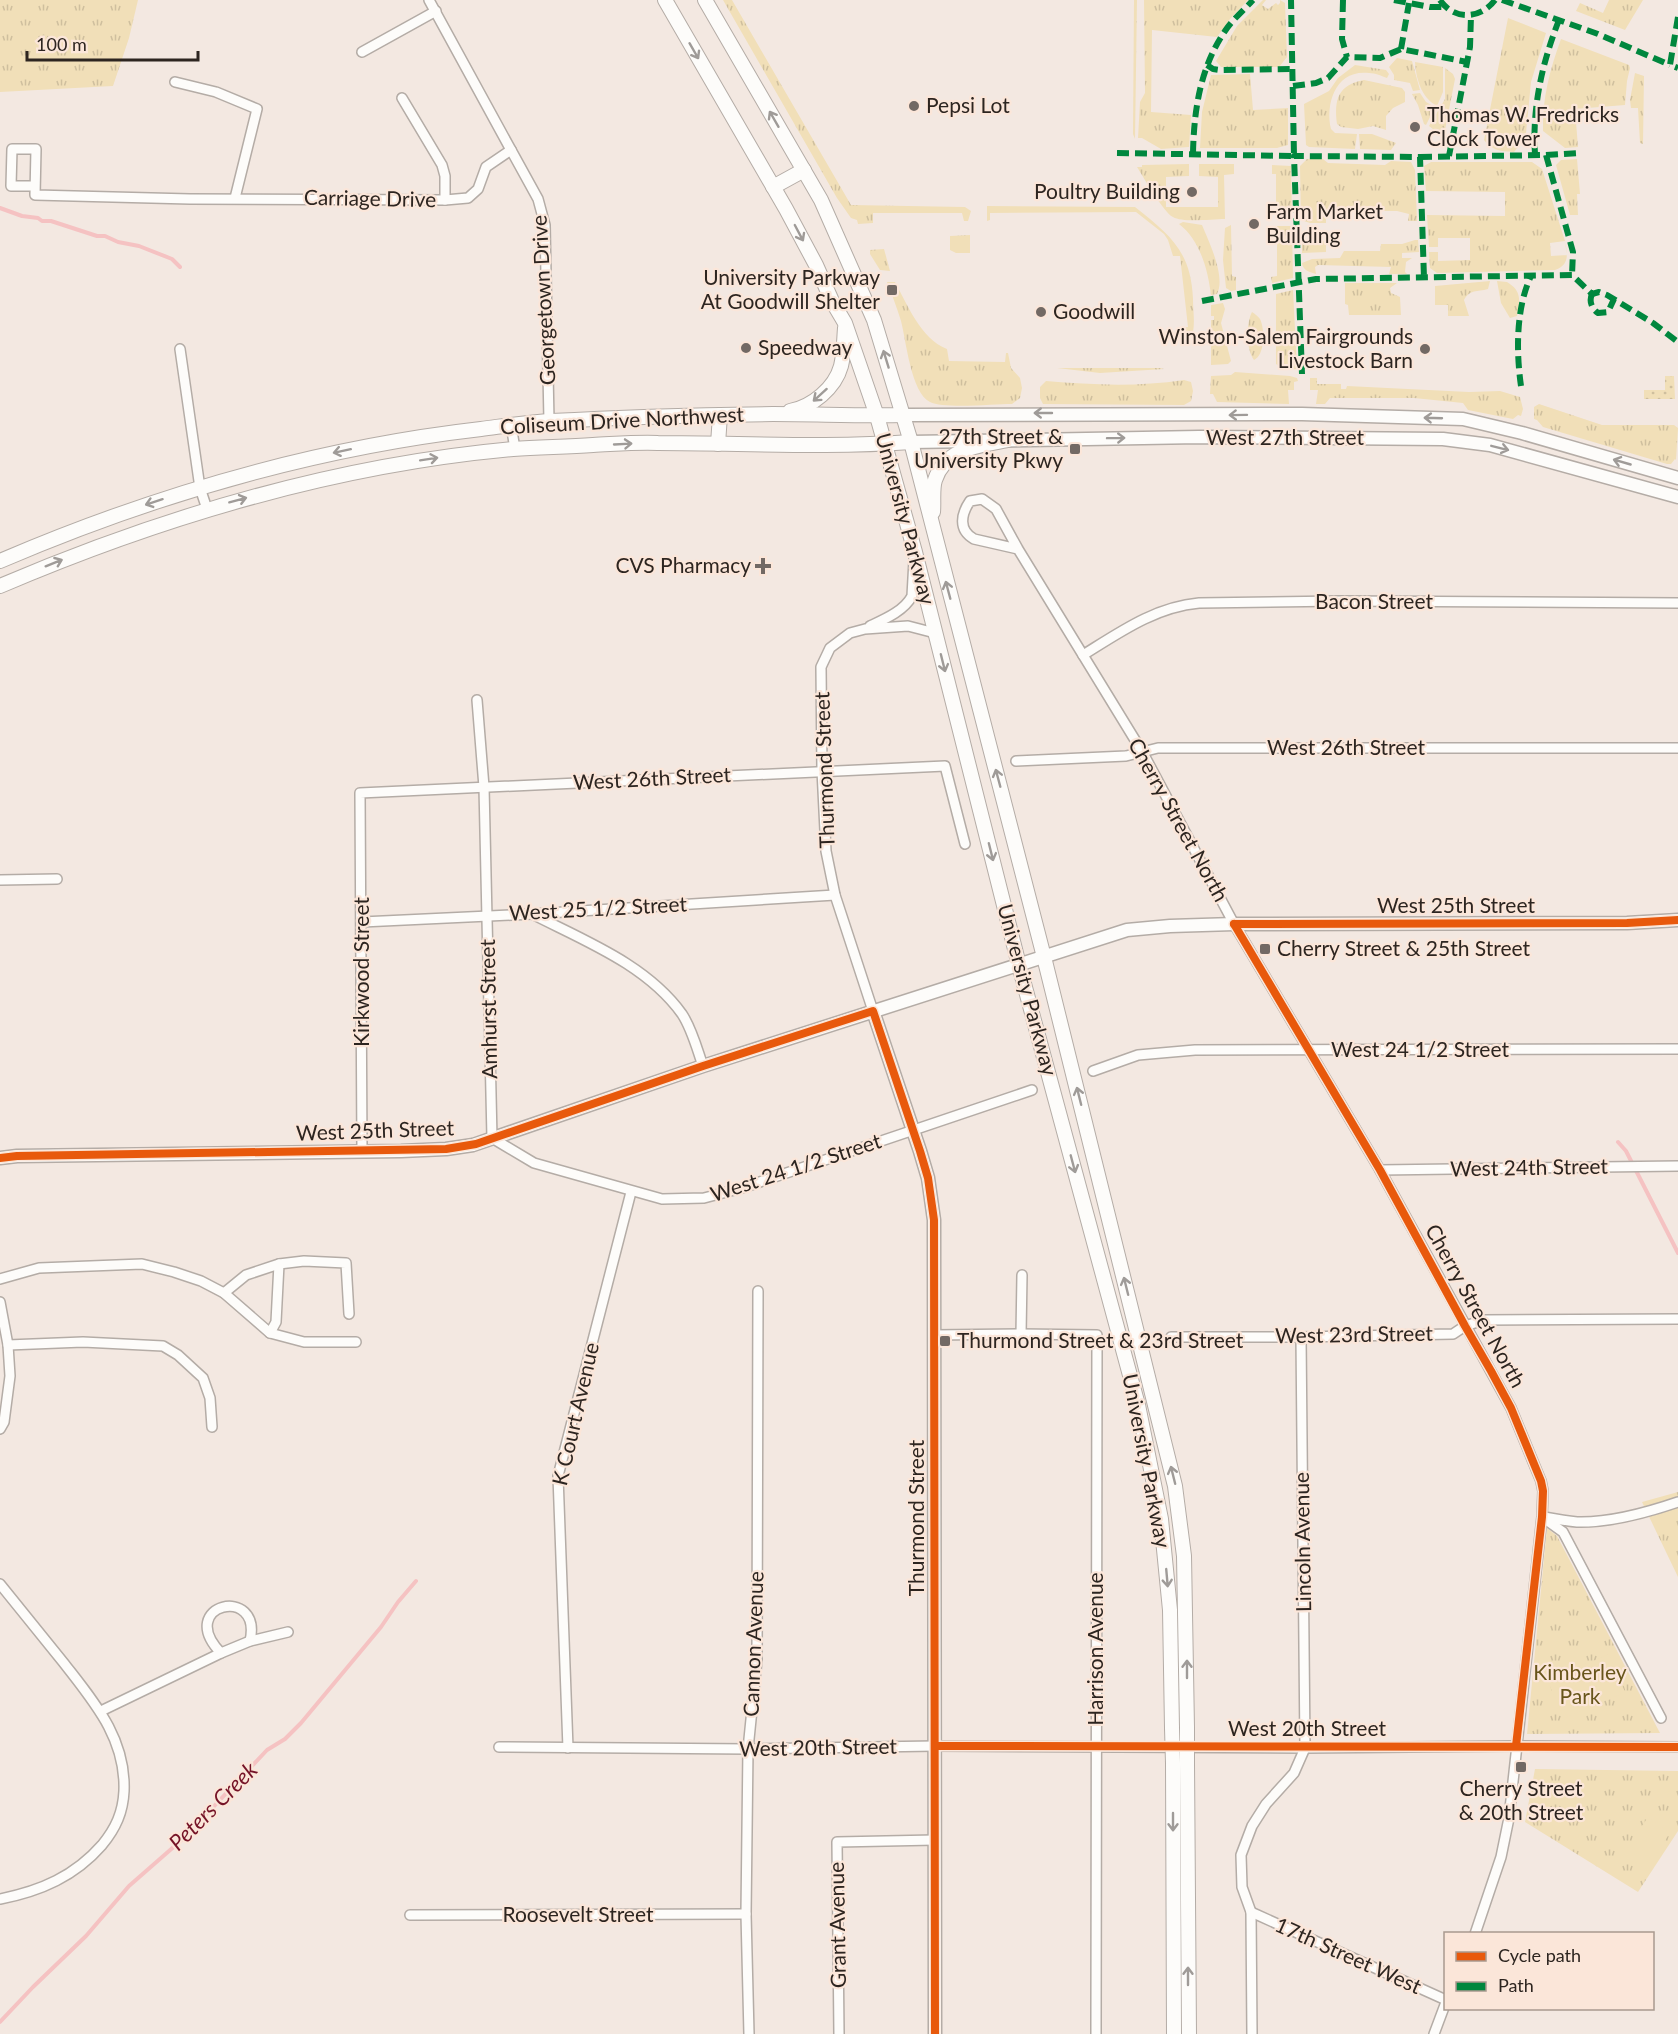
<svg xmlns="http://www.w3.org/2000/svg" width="1678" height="2034" font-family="Lato,sans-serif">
<defs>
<pattern id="grass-tufts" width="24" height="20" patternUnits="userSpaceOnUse" patternTransform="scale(1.5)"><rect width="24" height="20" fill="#f1dfb8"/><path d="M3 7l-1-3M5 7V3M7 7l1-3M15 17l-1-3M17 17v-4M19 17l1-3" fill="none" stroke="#cfbf9e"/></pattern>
<pattern id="garden-dots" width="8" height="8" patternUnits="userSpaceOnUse" patternTransform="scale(1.5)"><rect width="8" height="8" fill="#f1dfb8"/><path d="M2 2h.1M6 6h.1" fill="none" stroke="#cfbf9e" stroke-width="1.8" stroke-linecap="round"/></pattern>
</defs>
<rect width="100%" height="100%" fill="#f3e8e1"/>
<g fill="url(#grass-tufts)">
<path d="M0 0H138L129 38 113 86 0 92Z"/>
<path d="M723 0H732L851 205 965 207 971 211 968 221H964L962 213H873V223L858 224 857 220 851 218 837 198Z"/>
<path d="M1134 0H1137L1135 139 1133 134Z"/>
<path d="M1144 0H1248L1230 19 1217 37 1152 30 1151 112 1191 115 1189 147 1161 149 1142 138H1138L1140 102 1145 93Z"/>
<path d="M1263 0H1266L1262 5 1268 9 1276 3 1278 5 1280 3V0L1285 3 1287 57 1279 67H1221L1216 61 1237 26Z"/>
<path d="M1609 0H1643L1625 30 1576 11 1580 3 1603 13Z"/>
<path d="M1508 18 1546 33 1531 82 1526 133 1524 140 1514 152C1500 151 1493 151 1484 140Z"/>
<path d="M1561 39 1629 65 1630 68 1627 81 1625 105 1575 109 1578 147 1565 148 1543 131C1542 99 1550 69 1561 39Z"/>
<path d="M1397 58 1412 61 1420 90 1413 91 1410 83 1394 80V75L1389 67Z"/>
<path d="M1415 62 1443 67V92L1437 106C1421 98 1416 78 1415 62Z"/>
<path d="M1355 65 1386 70 1389 74 1387 78C1382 76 1375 73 1369 73 1336 69 1325 103 1331 129L1335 133 1357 134 1355 149 1309 147 1306 145 1304 104 1329 91 1338 78Z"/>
<path d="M1445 68 1453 74 1455 79 1445 130 1443 133H1438L1429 126 1445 99Z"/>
<path d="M1635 73 1644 76 1643 144 1640 143 1638 108H1631L1630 100Z"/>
<path d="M1250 74 1253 110 1288 108V145L1277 148H1200L1202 112 1211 75Z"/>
<path d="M1364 80 1402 88 1405 92V102L1393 108 1386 116V130L1373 126 1358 129 1341 127 1337 124C1334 99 1338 85 1364 80Z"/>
<path d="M1420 93 1426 102 1435 107 1426 125 1424 124 1418 105 1412 94Z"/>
<path d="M1359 134H1372L1396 143 1391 150 1360 149Z"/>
<path d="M1307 159H1323L1328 163 1385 165 1391 161 1411 162 1415 170 1417 221H1408L1409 214 1397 211H1326V223H1310L1301 220 1300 166Z"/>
<path d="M1577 159 1580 194H1577L1578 215H1570L1556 165 1561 160Z"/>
<path d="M1431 162H1532L1542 169 1565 241 1550 243 1551 256 1567 255 1565 242C1568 255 1569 265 1555 270L1437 273 1430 268 1429 252H1438V261L1470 260V238H1438V247H1429L1427 215 1505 216V192L1426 191 1424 166Z"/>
<path d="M1189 164V176L1166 177V207H1218V177L1199 176V164H1234V174L1224 175 1225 219C1212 219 1183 223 1173 217 1164 213 1144 178 1137 167H1142V165Z"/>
<path d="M1272 165 1291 166 1292 219H1276V174H1272Z"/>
<path d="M987 206 1135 207C1170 235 1191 251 1193 299 1193 310 1195 321 1193 332L1187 336H1181L1180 328 1188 327 1180 256H1173L1168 240 1164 234 1136 212 990 213V220L987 221Z"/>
<path d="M1183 222 1202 225C1209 242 1226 277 1217 294L1211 295C1208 270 1200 240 1179 224Z"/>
<path d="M1231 225 1232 276 1236 277V290L1231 291 1226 288 1223 260 1225 228Z"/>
<path d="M1277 226H1292L1293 278 1272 283 1271 277 1277 276Z"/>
<path d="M970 235V253H956L950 250V236Z"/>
<path d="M1415 240H1418L1419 252 1402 253V258H1412L1406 262 1405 272 1407 274H1389L1391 267 1318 265 1315 267 1316 274C1310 272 1303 271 1302 263L1312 259 1340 258 1344 251H1380L1381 244H1402Z"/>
<path d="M1302 241H1326V252L1302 253Z"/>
<path d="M884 249 890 271 880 270 870 254V250Z"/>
<path d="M1490 281 1488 289C1477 292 1470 289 1464 300L1469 316H1448V305H1435V286Z"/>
<path d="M1497 281 1507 282C1522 291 1520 300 1517 316L1510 318 1501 303Z"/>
<path d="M887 282H895C907 304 921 339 947 349L949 361 1005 362 1006 353H1008L1011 368 1020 378 1022 388 1020 398 1012 404C995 404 943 409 930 402 911 393 906 340 901 321 897 308 892 295 887 282Z"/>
<path d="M1345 283H1397L1390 288 1391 293 1400 297 1401 315H1349L1348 305 1345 304Z"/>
<path d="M1293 290 1297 369 1285 370 1276 364V294Z"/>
<path d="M1223 303 1225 309 1221 323 1231 361 1228 364 1211 365V320H1214V316H1211V305Z"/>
<path d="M1252 312C1255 314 1258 316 1260 319 1265 329 1265 355 1254 360 1246 350 1246 323 1252 312Z"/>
<path d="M1057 368H1160L1164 369 1100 373Z"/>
<path d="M1235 372 1290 376 1297 378 1298 381 1294 382V390H1288L1289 404 1217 402 1213 394H1210L1211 376 1231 375Z"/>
<path d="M1310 378H1317V384H1341V389H1346L1347 386 1469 392 1500 391 1520 397 1523 409 1521 416 1518 415 1513 419 1468 410 1463 403 1414 398H1330L1325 404H1316L1318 390H1310Z"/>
<path d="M1184 380 1191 382 1193 391 1191 401 1184 405 1043 404 1040 398V387L1046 381C1093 385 1137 387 1184 380Z"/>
<path d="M1539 404 1602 425H1674L1678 428 1676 460 1675 459 1671 464H1667L1543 427 1537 420 1534 419V407Z"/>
<path d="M1678 1492V1577L1642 1502Z"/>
<path d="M1547 1528 1557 1536 1660 1733 1527 1734Z"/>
<path d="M1535 1769 1678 1771V1831L1638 1892 1525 1822Z"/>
</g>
<path fill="url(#garden-dots)" d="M1665 376H1674L1675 399H1644V390H1665Z"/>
<g fill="#f1dfb8">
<path d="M1609 1654 1625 1692 1608 1700 1591 1662Z"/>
<path d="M1587 1663 1603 1701 1586 1709 1569 1671Z"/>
<path d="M1565 1673 1582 1711 1564 1718 1547 1680Z"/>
<path d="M1648 1817 1670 1833 1645 1869 1623 1854Z"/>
</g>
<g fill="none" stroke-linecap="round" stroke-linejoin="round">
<g stroke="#f5c2c2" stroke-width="4">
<path d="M0 208 22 216 38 218 42 221H51L97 236H105L118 242 139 246 172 259 180 267"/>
<path d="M1618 1142 1626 1151 1678 1253"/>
<path d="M0 2022 33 1987 86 1936 129 1886 185 1837 267 1750 285 1739 301 1723 381 1627 398 1602 416 1581"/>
</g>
<g stroke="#b4aca6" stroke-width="12">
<g id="street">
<path d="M362 52 436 11"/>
<path d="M175 82 216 92 257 109 235 198"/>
<path d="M402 98 442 165 445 176V200"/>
<path d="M511 150 538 199 545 225 549 421"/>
<path d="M35 186H11L12 149H36L35 195 190 199 445 200 468 198 478 189 486 167 511 150 429 0"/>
<path d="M180 349 200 488 207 509"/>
<path d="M511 425 515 449"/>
<path d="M1018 549 974 539C958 530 961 514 970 501L982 499 996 509 1018 549 1143 753 1234 924 1380 1170 1511 1408 1541 1481 1543 1491 1542 1517 1509 1818 1501 1857 1475 1934"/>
<path d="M870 626C885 619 904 611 912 596L914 560"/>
<path d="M1083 655C1120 632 1155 607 1199 603L1340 601 1678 603"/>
<path d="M477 700 484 787 492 1138 534 1163 662 1199 704 1198 742 1188 1032 1090"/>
<path d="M1016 761 1126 756 1158 748H1678"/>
<path d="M0 880 57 879"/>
<path d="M532 914C585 941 647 965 682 1014 692 1029 697 1049 703 1066"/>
<path d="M362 922 532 914 835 895"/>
<path d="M873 1011 835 895 826 851 822 770 821 667 830 648 850 633 865 629 908 626 935 633"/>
<path d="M1093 1071 1138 1055 1195 1050 1678 1049"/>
<path d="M362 1151 360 793 945 766 965 844"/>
<path d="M1380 1170 1678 1166"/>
<path d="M0 1279 39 1268 142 1264 174 1272 201 1281 224 1293 270 1333 304 1342H356"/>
<path d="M224 1293 246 1275 279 1264 304 1261 346 1263 349 1314"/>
<path d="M0 1302 8 1345 10 1376 4 1422 0 1429"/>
<path d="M270 1333 276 1322 279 1264"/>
<path d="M1021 1334 1022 1275"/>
<path d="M935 1335 1021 1334 1097 1335 1096 2034"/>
<path d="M1171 1337H1301L1453 1334 1465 1326 1484 1320 1678 1319"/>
<path d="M8 1345 83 1342 163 1346 178 1355 203 1378 210 1398 212 1427"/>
<path d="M1542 1517 1563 1532 1661 1718"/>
<path d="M1544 1517C1555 1519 1566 1521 1577 1522 1610 1523 1646 1513 1678 1502"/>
<path d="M0 1584C21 1610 42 1636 63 1662 94 1702 126 1738 124 1791 123 1812 116 1828 102 1845 75 1876 41 1891 0 1899"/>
<path d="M221 1653C174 1604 263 1584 250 1641"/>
<path d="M101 1711 221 1653 250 1641 288 1632"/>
<path d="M499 1747 748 1749 935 1746 1305 1748 1516 1746 1678 1747"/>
<path d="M568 1748 558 1476 631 1192"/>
<path d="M1251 1912 1446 2000"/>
<path d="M410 1915 746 1914"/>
<path d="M749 2034 746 1914 748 1749 757 1660 758 1291"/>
<path d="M839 2034 837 1842 935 1840"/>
<path d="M1252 2034 1251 1912 1242 1887 1241 1855 1252 1826 1266 1804 1294 1773 1305 1748 1301 1337"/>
<path d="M1434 2034 1446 2002"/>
</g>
</g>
<g stroke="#b4aca6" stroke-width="15">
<g id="secondary">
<path d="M903 415 1302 414 1463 419 1522 433 1678 478"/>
<path d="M911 442 1199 437 1443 439 1490 445 1678 497"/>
<path d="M873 1011 920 1151 928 1178 934 1220 935 2034"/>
<path d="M0 1158 17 1156 401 1151 446 1149 473 1145 703 1066 1127 930 1170 926 1234 924 1627 923 1678 920"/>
</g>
</g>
<g stroke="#b4aca6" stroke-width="16">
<g id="primary">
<path d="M665 0 786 209 816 265 832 301 845 323 877 416 915 552 1019 965 1138 1405 1161 1519 1170 1610 1172 1728"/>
<path d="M705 0 821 200 874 320 911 442 1044 957 1175 1486 1184 1556 1187 1728"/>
<path d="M773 187 804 170"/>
<path d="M790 411C812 407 835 388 841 366 844 354 844 340 845 328"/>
<path d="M718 444 720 415"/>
<path d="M933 512C934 502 932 489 935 480 946 447 980 446 1008 440"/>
<path d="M0 561C154 495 315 448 481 429 504 426 528 422 551 421 624 417 699 415 773 414 817 414 860 416 903 415"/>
<path d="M0 586C164 516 335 465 513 449 540 447 566 447 593 445 615 444 637 442 658 443 743 443 827 448 911 442"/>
<path d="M1173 1763 1174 2034"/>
<path d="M1187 1763 1189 2034"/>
</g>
</g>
<use href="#street" stroke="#fdfcfa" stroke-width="9"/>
<use href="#secondary" stroke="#fdfcfa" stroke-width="12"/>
<use href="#primary" stroke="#fdfcfa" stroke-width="14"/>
<g stroke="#b4aca6" stroke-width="16" stroke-linecap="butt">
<g id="primary-bridge">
<path d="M1172 1728 1173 1763"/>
<path d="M1187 1728V1763"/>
</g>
</g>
<use href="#primary-bridge" stroke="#fdfcfa" stroke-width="14"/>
<g stroke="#00873e" stroke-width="6" stroke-dasharray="12 6" stroke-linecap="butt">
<path d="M1343 0 1342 39 1347 57"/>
<path d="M1394 0 1430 7H1446"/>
<path d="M1440 0C1454 21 1481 19 1495 0"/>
<path d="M1502 0 1598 34 1670 65"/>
<path d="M1678 17 1670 65 1678 68"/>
<path d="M1401 49 1409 3"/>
<path d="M1207 65 1213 69 1220 70 1292 69"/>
<path d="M1293 86 1316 83 1328 78 1347 57 1380 58 1401 49 1467 62"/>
<path d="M1117 153 1294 156 1291 0"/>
<path d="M1193 153C1194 110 1200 68 1225 31 1232 20 1244 10 1253 0"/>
<path d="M1535 154C1532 108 1542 63 1559 20"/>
<path d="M1546 155 1579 153"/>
<path d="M1449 156 1470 47 1471 16"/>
<path d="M1420 157 1546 155 1573 252 1572 275"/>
<path d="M1592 294C1589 301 1591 308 1598 313L1608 312 1614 299"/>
<path d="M1202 301 1316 279 1572 275 1592 294 1599 292 1607 295 1653 323 1678 342"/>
<path d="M1302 374 1294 156 1420 157 1424 278"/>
<path d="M1521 386C1516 351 1516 308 1531 276"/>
</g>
<g stroke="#fbe6d9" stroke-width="11">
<g id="cycleway">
<path d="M1234 924 1380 1170 1465 1326 1491 1371 1511 1408 1541 1481 1543 1491 1542 1517 1516 1746"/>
<path d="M1234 924 1627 923 1678 920"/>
<path d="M0 1158 17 1156 446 1149 476 1144 703 1066 873 1011 920 1151 928 1178 934 1220 935 2034"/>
<path d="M935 1746C1183 1748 1430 1745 1678 1747"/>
</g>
</g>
<use href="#cycleway" stroke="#e8590c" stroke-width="8"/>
</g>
<defs><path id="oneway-shaft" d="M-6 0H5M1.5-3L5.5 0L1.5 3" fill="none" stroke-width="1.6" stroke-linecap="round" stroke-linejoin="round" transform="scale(1.5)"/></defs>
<g stroke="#9f9b98">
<use href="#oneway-shaft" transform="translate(694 51) rotate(60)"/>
<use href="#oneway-shaft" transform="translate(774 119) rotate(-120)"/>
<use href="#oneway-shaft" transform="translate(799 233) rotate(62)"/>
<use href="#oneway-shaft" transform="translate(886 359) rotate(-107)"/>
<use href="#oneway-shaft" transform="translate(820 395) rotate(138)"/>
<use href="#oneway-shaft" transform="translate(1043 413) rotate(-180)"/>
<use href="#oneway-shaft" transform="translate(1238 415) rotate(179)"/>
<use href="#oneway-shaft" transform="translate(1433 418) rotate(-178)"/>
<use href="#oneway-shaft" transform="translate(1116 438) rotate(-1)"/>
<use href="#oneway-shaft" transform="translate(623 444) rotate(-3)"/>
<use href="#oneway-shaft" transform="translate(1500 448) rotate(14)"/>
<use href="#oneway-shaft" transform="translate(342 451) rotate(168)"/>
<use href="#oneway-shaft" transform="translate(429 459) rotate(-9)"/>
<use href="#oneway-shaft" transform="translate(1622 462) rotate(-164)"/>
<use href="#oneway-shaft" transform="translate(238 500) rotate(-15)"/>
<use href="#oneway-shaft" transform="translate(154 502) rotate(162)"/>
<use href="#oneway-shaft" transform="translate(54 563) rotate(-22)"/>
<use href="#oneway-shaft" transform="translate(948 590) rotate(-105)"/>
<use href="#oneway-shaft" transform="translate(943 663) rotate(76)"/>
<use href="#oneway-shaft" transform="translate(998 778) rotate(-105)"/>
<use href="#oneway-shaft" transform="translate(991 852) rotate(76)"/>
<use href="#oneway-shaft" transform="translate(1079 1096) rotate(-104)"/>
<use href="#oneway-shaft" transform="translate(1073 1164) rotate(75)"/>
<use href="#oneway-shaft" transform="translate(1126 1286) rotate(-104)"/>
<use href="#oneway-shaft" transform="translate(1173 1475) rotate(-104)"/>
<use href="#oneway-shaft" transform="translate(1167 1578) rotate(85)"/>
<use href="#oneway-shaft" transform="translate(1187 1669) rotate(-90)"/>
<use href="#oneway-shaft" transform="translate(1173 1822) rotate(90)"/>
<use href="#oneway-shaft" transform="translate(1188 1976) rotate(-90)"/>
</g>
<g fill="#726964" stroke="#fbe6d9" stroke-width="2">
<circle cx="914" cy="106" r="6"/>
<circle cx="1415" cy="127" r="6"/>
<circle cx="1192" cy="192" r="6"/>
<circle cx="1254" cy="224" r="6"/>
<rect x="886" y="284" width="12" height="12" rx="3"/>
<circle cx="1041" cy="312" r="6"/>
<circle cx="746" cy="348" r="6"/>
<circle cx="1425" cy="349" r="6"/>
<rect x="1069" y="443" width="12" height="12" rx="3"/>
<path d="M760 557h6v6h6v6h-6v6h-6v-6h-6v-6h6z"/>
<rect x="1259" y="943" width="12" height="12" rx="3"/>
<rect x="939" y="1335" width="12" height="12" rx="3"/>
<rect x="1515" y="1761" width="12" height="12" rx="3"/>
</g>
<g text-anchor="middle" stroke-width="4.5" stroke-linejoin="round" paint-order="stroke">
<g font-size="21" fill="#2d2520" stroke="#fbe6d9" text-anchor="start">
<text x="926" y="113">Pepsi Lot</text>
<text x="1427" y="122">Thomas W. Fredricks<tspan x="1427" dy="24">Clock Tower</tspan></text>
<text x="1180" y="199" text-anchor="end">Poultry Building</text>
<text x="1266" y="219">Farm Market<tspan x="1266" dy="24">Building</tspan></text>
<text x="880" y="285" text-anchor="end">University Parkway<tspan x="880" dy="24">At Goodwill Shelter</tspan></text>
<text x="1053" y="319">Goodwill</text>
<text x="1413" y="344" text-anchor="end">Winston-Salem Fairgrounds<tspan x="1413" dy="24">Livestock Barn</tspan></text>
<text x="758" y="355">Speedway</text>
<text x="1063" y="444" text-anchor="end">27th Street &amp;<tspan x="1063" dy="24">University Pkwy</tspan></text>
<text x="751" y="573" text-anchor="end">CVS Pharmacy</text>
<text x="1277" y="956">Cherry Street &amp; 25th Street</text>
<text x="957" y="1348">Thurmond Street &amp; 23rd Street</text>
<text x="1521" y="1796" text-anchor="middle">Cherry Street<tspan x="1521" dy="24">&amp; 20th Street</tspan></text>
</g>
<g font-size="21" fill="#2d2520" stroke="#fbe6d9">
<text transform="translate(370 199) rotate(1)" y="7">Carriage Drive</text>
<text transform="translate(544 300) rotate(-93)" y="7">Georgetown Drive</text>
<text transform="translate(622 421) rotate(-3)" y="7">Coliseum Drive Northwest</text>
<text x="1285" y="445">West 27th Street</text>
<text transform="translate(905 519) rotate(75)" y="7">University Parkway</text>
<text x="1374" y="609">Bacon Street</text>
<text x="1346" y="755">West 26th Street</text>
<text transform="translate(825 770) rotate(-92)" y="7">Thurmond Street</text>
<text transform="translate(652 779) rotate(-3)" y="7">West 26th Street</text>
<text transform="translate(1178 820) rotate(61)" y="7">Cherry Street North</text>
<text x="1456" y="913">West 25th Street</text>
<text transform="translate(598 909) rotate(-3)" y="7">West 25 1/2 Street</text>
<text transform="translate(362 972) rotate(-90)" y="7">Kirkwood Street</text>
<text transform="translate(1027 990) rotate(75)" y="7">University Parkway</text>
<text transform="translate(489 1009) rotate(-91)" y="7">Amhurst Street</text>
<text x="1420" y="1057">West 24 1/2 Street</text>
<text transform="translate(375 1131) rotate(-2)" y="7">West 25th Street</text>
<text transform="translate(796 1168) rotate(-18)" y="7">West 24 1/2 Street</text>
<text transform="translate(1529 1168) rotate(-1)" y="7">West 24th Street</text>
<text transform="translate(1475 1306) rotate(61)" y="7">Cherry Street North</text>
<text transform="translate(1354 1335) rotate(-1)" y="7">West 23rd Street</text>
<text transform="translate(576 1414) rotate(-77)" y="7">K Court Avenue</text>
<text transform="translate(1146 1461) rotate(79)" y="7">University Parkway</text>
<text transform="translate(917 1518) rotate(-90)" y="7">Thurmond Street</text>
<text transform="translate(1303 1542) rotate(-91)" y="7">Lincoln Avenue</text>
<text transform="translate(754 1644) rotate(-88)" y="7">Cannon Avenue</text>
<text transform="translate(1096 1649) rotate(-90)" y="7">Harrison Avenue</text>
<text x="1307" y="1736">West 20th Street</text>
<text transform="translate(818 1748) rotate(-1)" y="7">West 20th Street</text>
<text x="578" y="1922">Roosevelt Street</text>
<text transform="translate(838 1925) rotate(-91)" y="7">Grant Avenue</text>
<text transform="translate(1348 1956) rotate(24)" y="7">17th Street West</text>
</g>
<g font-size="21" fill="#68551b" stroke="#fbe6d9">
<text x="1580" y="1680">Kimberley<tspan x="1580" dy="24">Park</tspan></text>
</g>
<g font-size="22" font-style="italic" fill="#751327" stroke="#fbe6d9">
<text transform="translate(213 1806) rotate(-45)" y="8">Peters Creek</text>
</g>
</g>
<rect x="1444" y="1932" width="210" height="78" fill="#fbe6d9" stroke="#a9998f" stroke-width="1.5"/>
<rect x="1456" y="1952" width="30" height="9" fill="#e8590c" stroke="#a9998f" stroke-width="1.5"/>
<text x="1498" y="1962" font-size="18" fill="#2d2520">Cycle path</text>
<rect x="1456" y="1982" width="30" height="9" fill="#00873e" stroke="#a9998f" stroke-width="1.5"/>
<text x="1498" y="1992" font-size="18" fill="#2d2520">Path</text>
<path d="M27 51v9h171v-9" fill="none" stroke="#2d2520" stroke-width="3"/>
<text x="36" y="51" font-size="18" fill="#2d2520" stroke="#fbe6d9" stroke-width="4.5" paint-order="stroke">100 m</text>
</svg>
